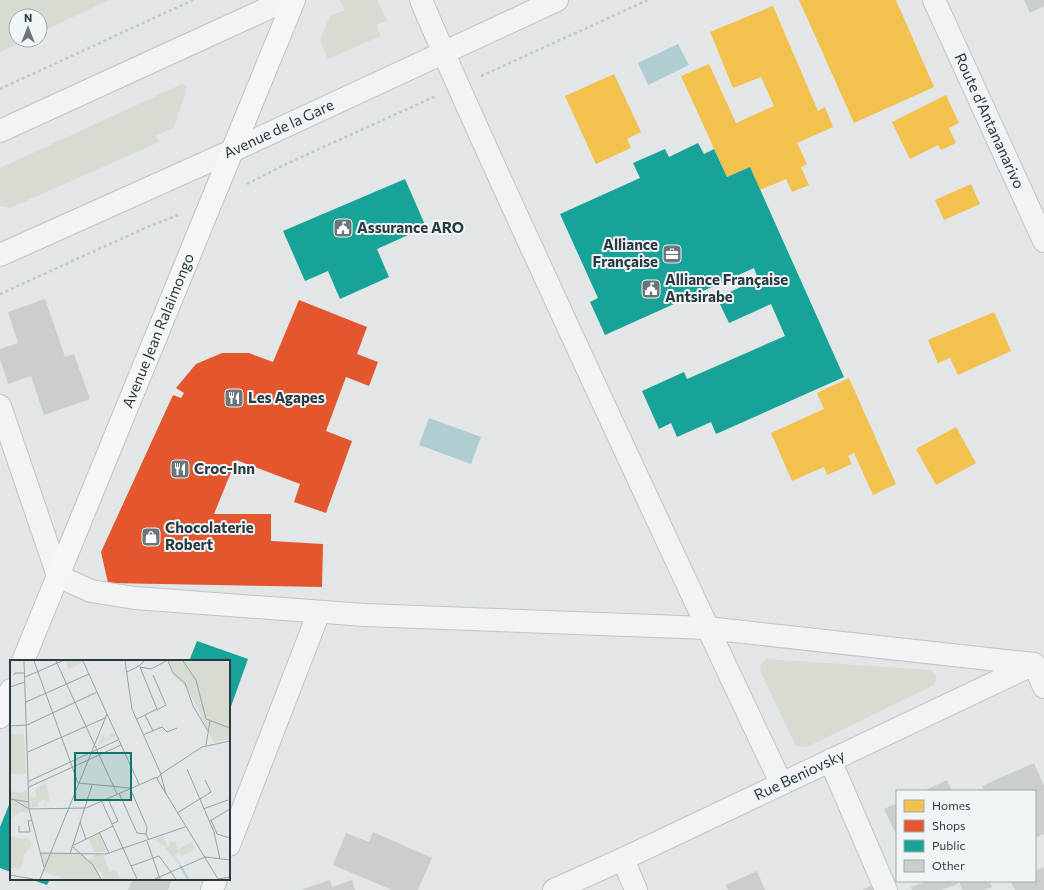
<svg xmlns="http://www.w3.org/2000/svg" width="1044" height="890" font-family="Commissioner,sans-serif">
<rect width="100%" height="100%" fill="#e2e6e7"/>
<g fill="#d6dcd2">
<path d="M0 0H108L40 33V16H16V40H25L0 52Z"/>
<path d="M340 0H377L387 21 376 25 381 36 328 59 320 40 330 16 345 10Z"/>
<path d="M182 84 187 88 174 127 156 136 159 142 10 208 0 206V168Z"/>
<path d="M765 659 932 670 937 677 934 685 807 747 796 746 761 673 760 666Z"/>
</g>
<g fill="#b0cdd2">
<path d="M678 44 689 65 648 85 638 63Z"/>
<path d="M429 418 481 437 471 464 419 445Z"/>
</g>
<g fill="#f2c14e">
<path d="M799 0H896L934 87 854 123Z"/>
<path d="M773 6 818 111 825 107 833 127 797 143 807 164 801 167 809 185 792 192 786 179 760 190 750 167 727 177 681 76 709 64 736 123 774 106 761 77 733 88 710 32Z"/>
<path d="M614 74 641 132 627 139 631 148 596 164 565 96Z"/>
<path d="M946 95 959 123 949 128 956 143 941 150 938 145 910 159 892 122Z"/>
<path d="M971 184 980 204 944 220 935 200Z"/>
<path d="M994 312 1011 351 958 375 950 358 938 363 928 340Z"/>
<path d="M849 378 896 484 873 495 854 453 848 456 852 464 827 475 824 467 792 481 771 433 824 409 817 393Z"/>
<path d="M956 427 976 463 936 485 916 449Z"/>
</g>
<path fill="#e4572e" d="M299 300 367 327 357 354 378 362 369 386 346 377 326 431 352 441 326 513 294 502 300 484 236 460 214 514H271V541L323 544 322 587 108 583 101 552 173 395 181 398 184 393 176 388 196 364 222 353H249L273 362Z"/>
<g fill="#17a398">
<path d="M698 143 704 154 714 149 727 177 750 167 844 377 716 434 711 422 677 437 671 423 659 429 642 391 684 372 687 379 785 336 771 304 729 323 717 298 758 279 754 268 605 335 590 302 598 298 560 214 640 178 633 163 665 149 669 157Z"/>
<path d="M405 179 426 227 377 249 389 277 340 299 328 271 305 281 283 231Z"/>
<path d="M197 641 248 659 229 712V661H189Z"/>
<path d="M11 800V872L0 868V827Z"/>
<path d="M30 879H50L47 885Z"/>
</g>
<g fill="#cacecf">
<path d="M1024 0H1044V6L1030 13Z"/>
<path d="M45 299 65 357 74 354 90 399 44 415 31 376 8 384 0 359V349L18 343 8 312Z"/>
<path d="M1034 763 1044 786V834L1035 838V791H984L982 786Z"/>
<path d="M947 780 952 791H923Z"/>
<path d="M897 803V836L884 809Z"/>
<path d="M373 832 432 858 418 890H392L333 865 346 833 369 842Z"/>
<path d="M1044 867V890H1015L1011 882 1035 881V871Z"/>
<path d="M757 871 765 890H728L726 885Z"/>
<path d="M133 879H172L168 890H128Z"/>
<path d="M330 880 332 887 352 880 355 890H301Z"/>
<path d="M928 881H957L958 884 941 890H912L911 887Z"/>
<path d="M959 881H990L992 887 984 890H962Z"/>
<path d="M872 885 874 890H862Z"/>
</g>
<g fill="none" stroke-linecap="round" stroke-linejoin="round">
<g stroke="#c0c4c5" stroke-width="24">
<g id="minor">
<path d="M421 0C466 107 515 211 563 316 635 472 707 628 781 783"/>
<path id="s1" d="M934 0 1044 241"/>
<path d="M0 131 286 0"/>
<path id="s2" d="M0 255 234 150 557 0"/>
<path d="M0 406 58 576 91 591 135 598 365 615 707 628 1034 664 1044 687"/>
<path d="M830 760 886 890"/>
<path d="M229 845 319 612"/>
<path d="M623 859 636 890"/>
<path d="M212 890 216 879"/>
<path id="s3" d="M554 890 623 859 1034 664"/>
</g>
</g>
<g stroke="#bec3c4" stroke-width="24">
<g id="major">
<path id="s4" d="M23 661 294 0"/>
<path d="M0 717 11 690"/>
</g>
</g>
<g stroke="#c3c7c9" stroke-width="2.5" stroke-dasharray="3 3" stroke-linecap="butt">
<path d="M481 76 648 0"/>
<path d="M0 89 193 0"/>
<path d="M247 184 286 164 436 96"/>
<path d="M0 294 145 228 178 215"/>
</g>
<use href="#minor" stroke="#f1f3f4" stroke-width="22"/>
<use href="#major" stroke="#f6f6f6" stroke-width="22"/>
</g>
<defs>
<g id="civic-square" transform="scale(1)"><rect x="-9" y="-9" width="18" height="18" rx="4" fill="#6a767a" stroke="#f0f5f6"/><path d="M-.6-6.5H3V-4.5H.6V-3L4-1V1h2V6H-6V1h2V-1L-.6-3ZM-1.2 2.5V6h2.4V2.5Z" fill="#fff"/></g>
<g id="office-square" transform="scale(1)"><rect x="-9" y="-9" width="18" height="18" rx="4" fill="#6a767a" stroke="#f0f5f6"/><path d="M-6-3h4V-5.5h4V-3h4V5H-6ZM-1-4.5V-3h2v-1.5ZM-6 0V1H6V0Z" fill="#fff"/></g>
<g id="restaurant-square" transform="scale(1)"><rect x="-9" y="-9" width="18" height="18" rx="4" fill="#6a767a" stroke="#f0f5f6"/><path d="M-5-6h1v4h1v-4h1v4h1v-4h1v5L-1.5 .5V6h-2V.5L-5-1ZM5-6V6H3V1.5H1.5Q1.5-4 5-6Z" fill="#fff"/></g>
<g id="shop-square" transform="scale(1)"><rect x="-9" y="-9" width="18" height="18" rx="4" fill="#6a767a" stroke="#f0f5f6"/><path d="M-5-2.5h2.3a2.7 3.5 0 0 1 5.4 0H5L5.5 6h-11ZM-1.5-2.5h3a1.5 2.3 0 0 0-3 0Z" fill="#fff"/></g>
</defs>
<g fill-rule="evenodd">
<use href="#civic-square" x="343" y="228"/>
<use href="#office-square" x="672" y="254"/>
<use href="#civic-square" x="651" y="289"/>
<use href="#restaurant-square" x="234" y="398"/>
<use href="#restaurant-square" x="180" y="469"/>
<use href="#shop-square" x="151" y="537"/>
</g>
<g text-anchor="middle" stroke-width="4" stroke-linejoin="round" paint-order="stroke">
<g font-size="15" fill="#293a40" stroke="#f0f5f6">
<text dy="5" stroke="none"><textPath href="#s1" startOffset="133">Route d'Antananarivo</textPath></text>
<text dy="5" stroke="none"><textPath href="#s2" startOffset="306">Avenue de la Gare</textPath></text>
<text dy="5" stroke="none"><textPath href="#s4" startOffset="357">Avenue Jean Ralaimongo</textPath></text>
<text dy="5" stroke="none"><textPath href="#s3" startOffset="271">Rue Beniovsky</textPath></text>
</g>
<g font-size="15" font-weight="bold" fill="#293a40" stroke="#f0f5f6" text-anchor="start">
<text x="357" y="233">Assurance ARO</text>
<text x="658" y="250" text-anchor="end">Alliance<tspan x="658" dy="17">Française</tspan></text>
<text x="665" y="285">Alliance Française<tspan x="665" dy="17">Antsirabe</tspan></text>
<text x="248" y="403">Les Agapes</text>
<text x="194" y="474">Croc-Inn</text>
<text x="165" y="533">Chocolaterie<tspan x="165" dy="17">Robert</tspan></text>
</g>
</g>
<g transform="translate(10 660)">
<rect width="220" height="220" fill="#e2e6e7"/>
<path d="M55 1H70L72 3 59 9ZM159 1H215L220 7 219 79 204 83 178 29 165 17ZM94 72V77L98 79 101 74 104 73 105 77 88 84ZM0 74H14L16 114H0ZM36 123 40 141 36 142V147H34L35 140H32L29 141 27 147H22L21 138 26 137V128ZM17 130 19 152H9L2 158 0 131 10 133ZM89 173 97 192H84L78 178ZM4 176 8 179 19 178 22 186 14 194 13 202 9 209 0 207V178ZM153 176 158 188 160 182 165 181 168 189 182 182 184 189 172 196 169 192 165 195 163 193 171 204 169 205 154 186 144 179ZM31 193 72 194 78 201 86 194 93 195 100 211 106 210 110 219H93L92 213 84 205 91 219H55L33 212 34 207Z" fill="#d6dcd2"/>
<path fill="none" stroke="#b0cdd2" stroke-width="2" d="M170 205 178 219"/>
<path fill="none" stroke="#98a1a4" stroke-width="1" d="M14 1 19 149 34 207M24 1 68 123 120 128 137 167 136 174M46 1 107 134M115 1 122 49 150 112 156 134M158 1 163 13 175 23 183 46 198 71M173 1 186 20 196 59 220 68M130 7 141 9 156 1M117 12 129 6 134 1M4 15 5 13H15M143 15 156 45 147 50M15 17 52 1M0 27 15 22M16 42 79 14M97 54 129 124M135 55 143 71M127 59 147 49 130 7M0 66 17 65 87 32M133 75 152 67 157 72 167 68M196 85 200 61M18 92 95 58M177 109 204 172 210 199M151 114 192 87 220 81M151 114 147 119 208 219M19 121 108 80M19 127 111 85M109 133 127 173 136 174 139 180M0 139 19 142M98 139 108 161 102 164M4 140 19 149 76 148 147 117M92 142 127 219M193 149 218 140M167 153 201 132 195 120M201 160 207 174 220 178M200 161 220 149M70 162 76 179M9 166V172H20L18 161 22 160M89 172 99 193M137 181 150 219M31 193 96 194 175 167M60 194 82 125M195 197 220 200M121 206 149 196 166 219M0 215 23 219M30 219 97 54 73 1M91 219 83 205 62 186 103 166M145 219 195 197M208 219 220 217"/>
<path fill="#0f766e" fill-opacity="0.15" stroke="#0f766e" stroke-width="2" d="M65 93H121V140H65Z"/>
<rect width="220" height="220" fill="none" stroke="#293a40" stroke-width="2"/>
</g>
<rect x="896" y="790" width="140" height="92" fill="#f0f5f6" stroke="#a0aaad"/>
<rect x="904" y="800" width="20" height="12" fill="#f2c14e" stroke="#a0aaad"/>
<text x="932" y="810" font-size="12" fill="#293a40">Homes</text>
<rect x="904" y="820" width="20" height="12" fill="#e4572e" stroke="#a0aaad"/>
<text x="932" y="830" font-size="12" fill="#293a40">Shops</text>
<rect x="904" y="840" width="20" height="12" fill="#17a398" stroke="#a0aaad"/>
<text x="932" y="850" font-size="12" fill="#293a40">Public</text>
<rect x="904" y="860" width="20" height="12" fill="#cacecf" stroke="#a0aaad"/>
<text x="932" y="870" font-size="12" fill="#293a40">Other</text>
<g transform="translate(28 28)"><circle r="19" fill="#f0f5f6" stroke="#a0aaad"/>
<path d="M0-3L7 15L0 10L-7 15Z" fill="#6a767a"/>
<text y="-6" font-size="11" font-weight="bold" text-anchor="middle" fill="#293a40">N</text>
</g>
</svg>
